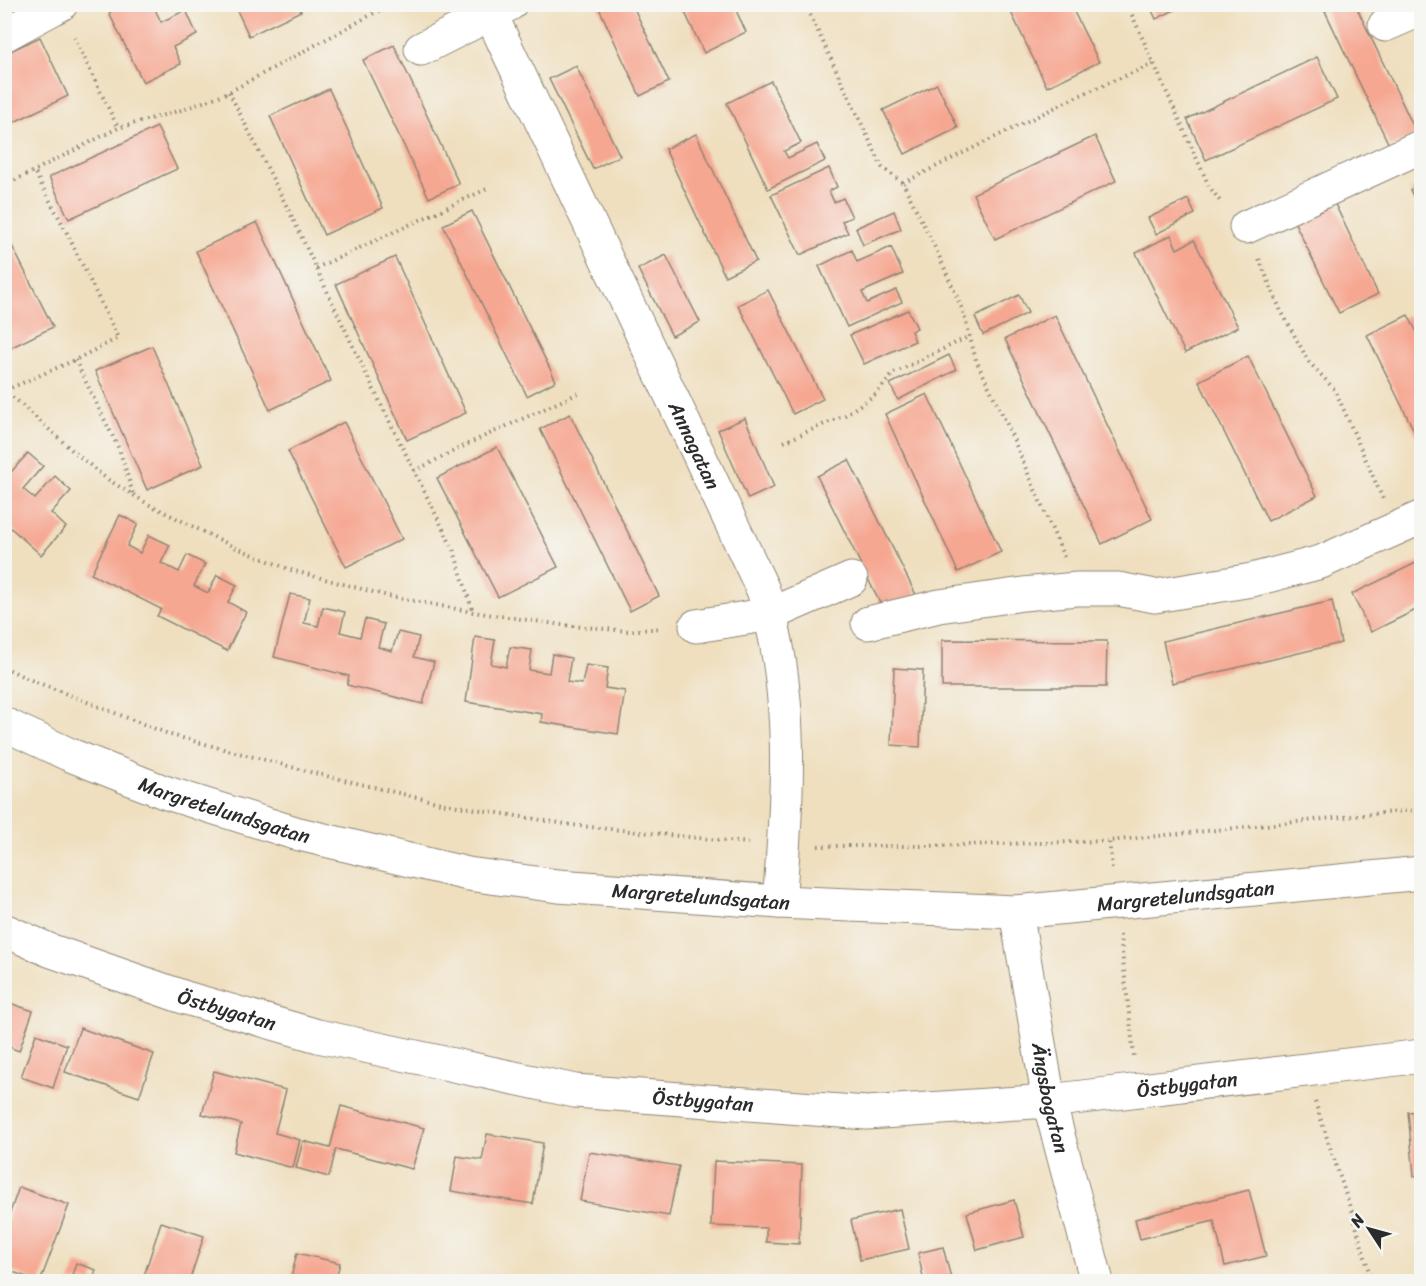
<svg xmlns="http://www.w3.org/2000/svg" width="1426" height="1286" font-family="Sriracha,sans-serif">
<rect width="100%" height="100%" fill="#f6f6f2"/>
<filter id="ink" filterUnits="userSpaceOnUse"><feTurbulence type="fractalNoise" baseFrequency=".0167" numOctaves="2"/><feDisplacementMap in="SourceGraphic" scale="12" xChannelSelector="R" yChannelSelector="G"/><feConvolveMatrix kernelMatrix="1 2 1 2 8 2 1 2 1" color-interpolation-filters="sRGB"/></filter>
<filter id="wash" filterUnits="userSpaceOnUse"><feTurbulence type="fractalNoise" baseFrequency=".008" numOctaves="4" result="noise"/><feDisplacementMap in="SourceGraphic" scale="24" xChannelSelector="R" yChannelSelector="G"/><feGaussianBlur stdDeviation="1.35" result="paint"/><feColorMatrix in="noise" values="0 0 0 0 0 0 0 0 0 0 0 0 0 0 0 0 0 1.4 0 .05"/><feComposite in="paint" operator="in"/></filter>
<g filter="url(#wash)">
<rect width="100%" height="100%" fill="#efdfbf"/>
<g id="blocks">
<g fill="#f6a792">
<path d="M114 4H164L155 9 161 22 186 10 197 35 173 47 181 64 143 82 109 13 116 9Z"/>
<path d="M234 4H298L301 11 249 36Z"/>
<path d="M597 4H632L669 82 640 96Z"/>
<path d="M681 4H733L746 32 704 53Z"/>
<path d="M1007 4H1070L1099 62 1047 87Z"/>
<path d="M1149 4H1187L1156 19Z"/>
<path d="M1339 4H1355L1417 134 1390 147 1325 11Z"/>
<path d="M40 37 68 96 4 127V54Z"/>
<path d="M394 45 459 184 429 198 363 60Z"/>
<path d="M1317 57 1337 99 1206 160 1187 119Z"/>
<path d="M576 66 620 156 593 169 549 79Z"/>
<path d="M771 81 801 143 784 151 788 158 817 144 825 161 768 189 727 103Z"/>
<path d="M937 84 958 128 905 154 883 110Z"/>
<path d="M329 89 383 208 324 235 270 116Z"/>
<path d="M157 127 177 169 69 219 49 177Z"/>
<path d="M696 134 756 261 725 276 665 149Z"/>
<path d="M1095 136 1116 181 995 239 973 194Z"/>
<path d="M829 168 837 187 829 191 834 202 843 198 852 217 842 221 848 233 800 255 771 195Z"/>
<path d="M1422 184V214L1410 190Z"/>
<path d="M1188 199 1195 214 1156 234 1148 218Z"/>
<path d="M1334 202 1378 294 1339 313 1294 221Z"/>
<path d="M472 211 556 381 527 396 443 225Z"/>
<path d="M894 211 901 229 863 245 856 228Z"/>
<path d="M257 222 331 381 270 410 196 251Z"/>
<path d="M4 230 53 327 4 351Z"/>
<path d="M1171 235 1177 249 1194 240 1238 327 1185 353 1136 253Z"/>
<path d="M891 247 903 274 862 292 867 303 896 290 902 302 847 327 819 266 852 250 857 262Z"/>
<path d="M666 255 700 322 672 336 638 269Z"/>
<path d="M395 257 466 413 407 440 336 284Z"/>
<path d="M768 290 823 399 793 414 738 305Z"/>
<path d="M1019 295 1028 313 983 335 975 317Z"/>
<path d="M908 310 917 328 911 331 915 341 864 364 850 335Z"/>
<path d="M1055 315 1152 519 1102 544 1005 339Z"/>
<path d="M1408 315 1422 342V447L1367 335Z"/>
<path d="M152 346 203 465 147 490 95 371Z"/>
<path d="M949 355 956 370 898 400 890 384Z"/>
<path d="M1248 356 1317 496 1268 521 1199 381Z"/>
<path d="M927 394 1001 552 958 572 885 414Z"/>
<path d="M570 414 659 596 630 611 540 429Z"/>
<path d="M745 418 774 487 748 499 718 430Z"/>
<path d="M344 422 402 539 346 567 288 451Z"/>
<path d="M497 447 558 567 498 597 437 478Z"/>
<path d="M28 453 43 466 23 489 35 499 55 476 71 491 51 513 66 527 41 555 4 522V465L12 471Z"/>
<path d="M849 460 917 597 885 613 817 476Z"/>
<path d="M120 515 138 524 127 546 140 553 149 535 170 545 161 563 179 572 187 555 205 564 194 586 208 593 217 575 237 585 228 602 246 612 227 651 157 616 161 609 91 574Z"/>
<path d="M1422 560V607L1371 632 1352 594Z"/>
<path d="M290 594 310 598 304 623 318 626 323 607 345 612 340 632 360 637 365 619 384 624 378 647 392 651 398 632 419 637 414 657 434 662 423 704 347 685 349 676 274 657Z"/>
<path d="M1332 601 1341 643 1172 683 1163 641Z"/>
<path d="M475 637 495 640 491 664 506 667 510 647 532 650 529 670 549 673 552 654 571 658 567 682 582 684 586 665 608 668 605 688 625 691 618 734 541 722 542 714 466 702Z"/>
<path d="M942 640 1107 641 1106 687H942Z"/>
<path d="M894 668 923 670 920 747 891 745Z"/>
<path d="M4 1001 33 1011 19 1051 4 1045Z"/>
<path d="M80 1028 154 1054 139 1097 65 1072Z"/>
<path d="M36 1034 67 1045 53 1088 21 1077Z"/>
<path d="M214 1071 286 1090 275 1133 300 1140 293 1168 234 1152 241 1124 202 1114Z"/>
<path d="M341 1106 424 1128 412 1169 336 1149 329 1177 296 1168 303 1141 330 1148Z"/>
<path d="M1422 1111V1175L1414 1176 1408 1112Z"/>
<path d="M487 1134 543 1143 533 1204 451 1191 457 1156 482 1160Z"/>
<path d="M589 1152 679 1166 669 1216 580 1201Z"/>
<path d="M714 1161 802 1165 799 1244 766 1242V1228L711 1226Z"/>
<path d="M19 1187 69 1205 40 1282 5 1269V1227Z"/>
<path d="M1249 1190 1266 1256 1225 1266 1214 1221 1140 1239 1135 1219Z"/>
<path d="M1014 1200 1024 1237 977 1250 967 1213Z"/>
<path d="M900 1209 909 1249 860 1260 851 1220Z"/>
<path d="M161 1222 204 1236 189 1282H142Z"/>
<path d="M943 1247 952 1282H924L918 1253Z"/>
<path d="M297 1253 340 1263 335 1282H290Z"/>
<path d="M76 1263 96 1270 92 1282H70Z"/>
</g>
</g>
</g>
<g filter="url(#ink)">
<use href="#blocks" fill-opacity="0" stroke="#8d8575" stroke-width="1.5"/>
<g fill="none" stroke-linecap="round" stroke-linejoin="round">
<g stroke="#8d8575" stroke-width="35">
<g id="minor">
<path id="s1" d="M491 15 763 590C795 690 788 799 779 902"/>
<path d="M1385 25 1422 9"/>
<path d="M4 35 61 4"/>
<path d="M421 49 510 4"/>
<path d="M1246 227 1422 146"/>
<path d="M868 623 939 606 1023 594 1077 589H1118L1155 596 1252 580 1321 562 1422 517"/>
<path d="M696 626 771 614 851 579"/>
<path id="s2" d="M4 724 68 754 164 792 295 833 468 874 558 886 779 902 1016 912 1422 873"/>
<path id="s3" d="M1016 912 1049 1101 1097 1282"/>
<path id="s4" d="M4 930 49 950 186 998 318 1036 575 1091 867 1113 1049 1101 1422 1056"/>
</g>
</g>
<g stroke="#8d8575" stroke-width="4" stroke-dasharray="1.5 4.5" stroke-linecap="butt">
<path d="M805 4 882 167 903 183"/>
<path d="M1127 4 1209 186 1222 204"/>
<path d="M74 37 118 128"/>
<path d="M229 92 293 219 367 376 454 551 473 612"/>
<path d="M4 186 118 128 185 109 229 92 391 4"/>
<path d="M1259 259 1280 309 1309 362 1335 390 1383 499"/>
<path d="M316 268 489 188"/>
<path d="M75 360 120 451 133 494"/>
<path d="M4 389 73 451 107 479 148 504 232 546 291 570 388 596 473 612 562 625 628 631 662 628"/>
<path d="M6 390 75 360 118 338 65 229 34 171"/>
<path d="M784 442 845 415 876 394 894 373 970 336"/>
<path d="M414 471 474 441 581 392"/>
<path d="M1064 557 1005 420 976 360 963 311 939 256 903 183 1076 97 1153 64"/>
<path d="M4 667 26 678 171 735 314 773 445 804 571 825 748 843"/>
<path d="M818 846H926L1109 841"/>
<path d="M1112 868 1109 841 1422 809"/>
<path d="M1120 935 1134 1056"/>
<path d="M1315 1102 1355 1222 1372 1282"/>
</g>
<use href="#minor" stroke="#fff" stroke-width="33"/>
</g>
</g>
<g text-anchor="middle" stroke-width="4.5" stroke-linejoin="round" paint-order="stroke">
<g font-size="20" fill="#2b2b2b" stroke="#f6f6f2">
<text dy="7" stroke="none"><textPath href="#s1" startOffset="476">Annagatan</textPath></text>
<text dy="7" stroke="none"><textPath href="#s2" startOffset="237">Margretelundsgatan</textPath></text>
<text dy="7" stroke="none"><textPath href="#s2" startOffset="723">Margretelundsgatan</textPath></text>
<text dy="7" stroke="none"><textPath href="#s2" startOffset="1209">Margretelundsgatan</textPath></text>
<text dy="7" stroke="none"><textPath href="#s4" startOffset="237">Östbygatan</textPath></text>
<text dy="7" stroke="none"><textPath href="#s4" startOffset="1209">Östbygatan</textPath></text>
<text dy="7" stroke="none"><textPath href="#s3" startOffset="189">Ängsbogatan</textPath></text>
<text dy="7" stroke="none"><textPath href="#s4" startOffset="723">Östbygatan</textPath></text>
</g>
</g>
<rect width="1426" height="1286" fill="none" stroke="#f6f6f2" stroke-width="24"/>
<g transform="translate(1369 1229) rotate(306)" stroke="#f6f6f2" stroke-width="4.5" paint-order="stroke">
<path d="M0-4.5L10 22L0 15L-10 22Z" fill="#2b2b2b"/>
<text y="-9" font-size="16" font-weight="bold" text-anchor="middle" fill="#2b2b2b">N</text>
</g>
</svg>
